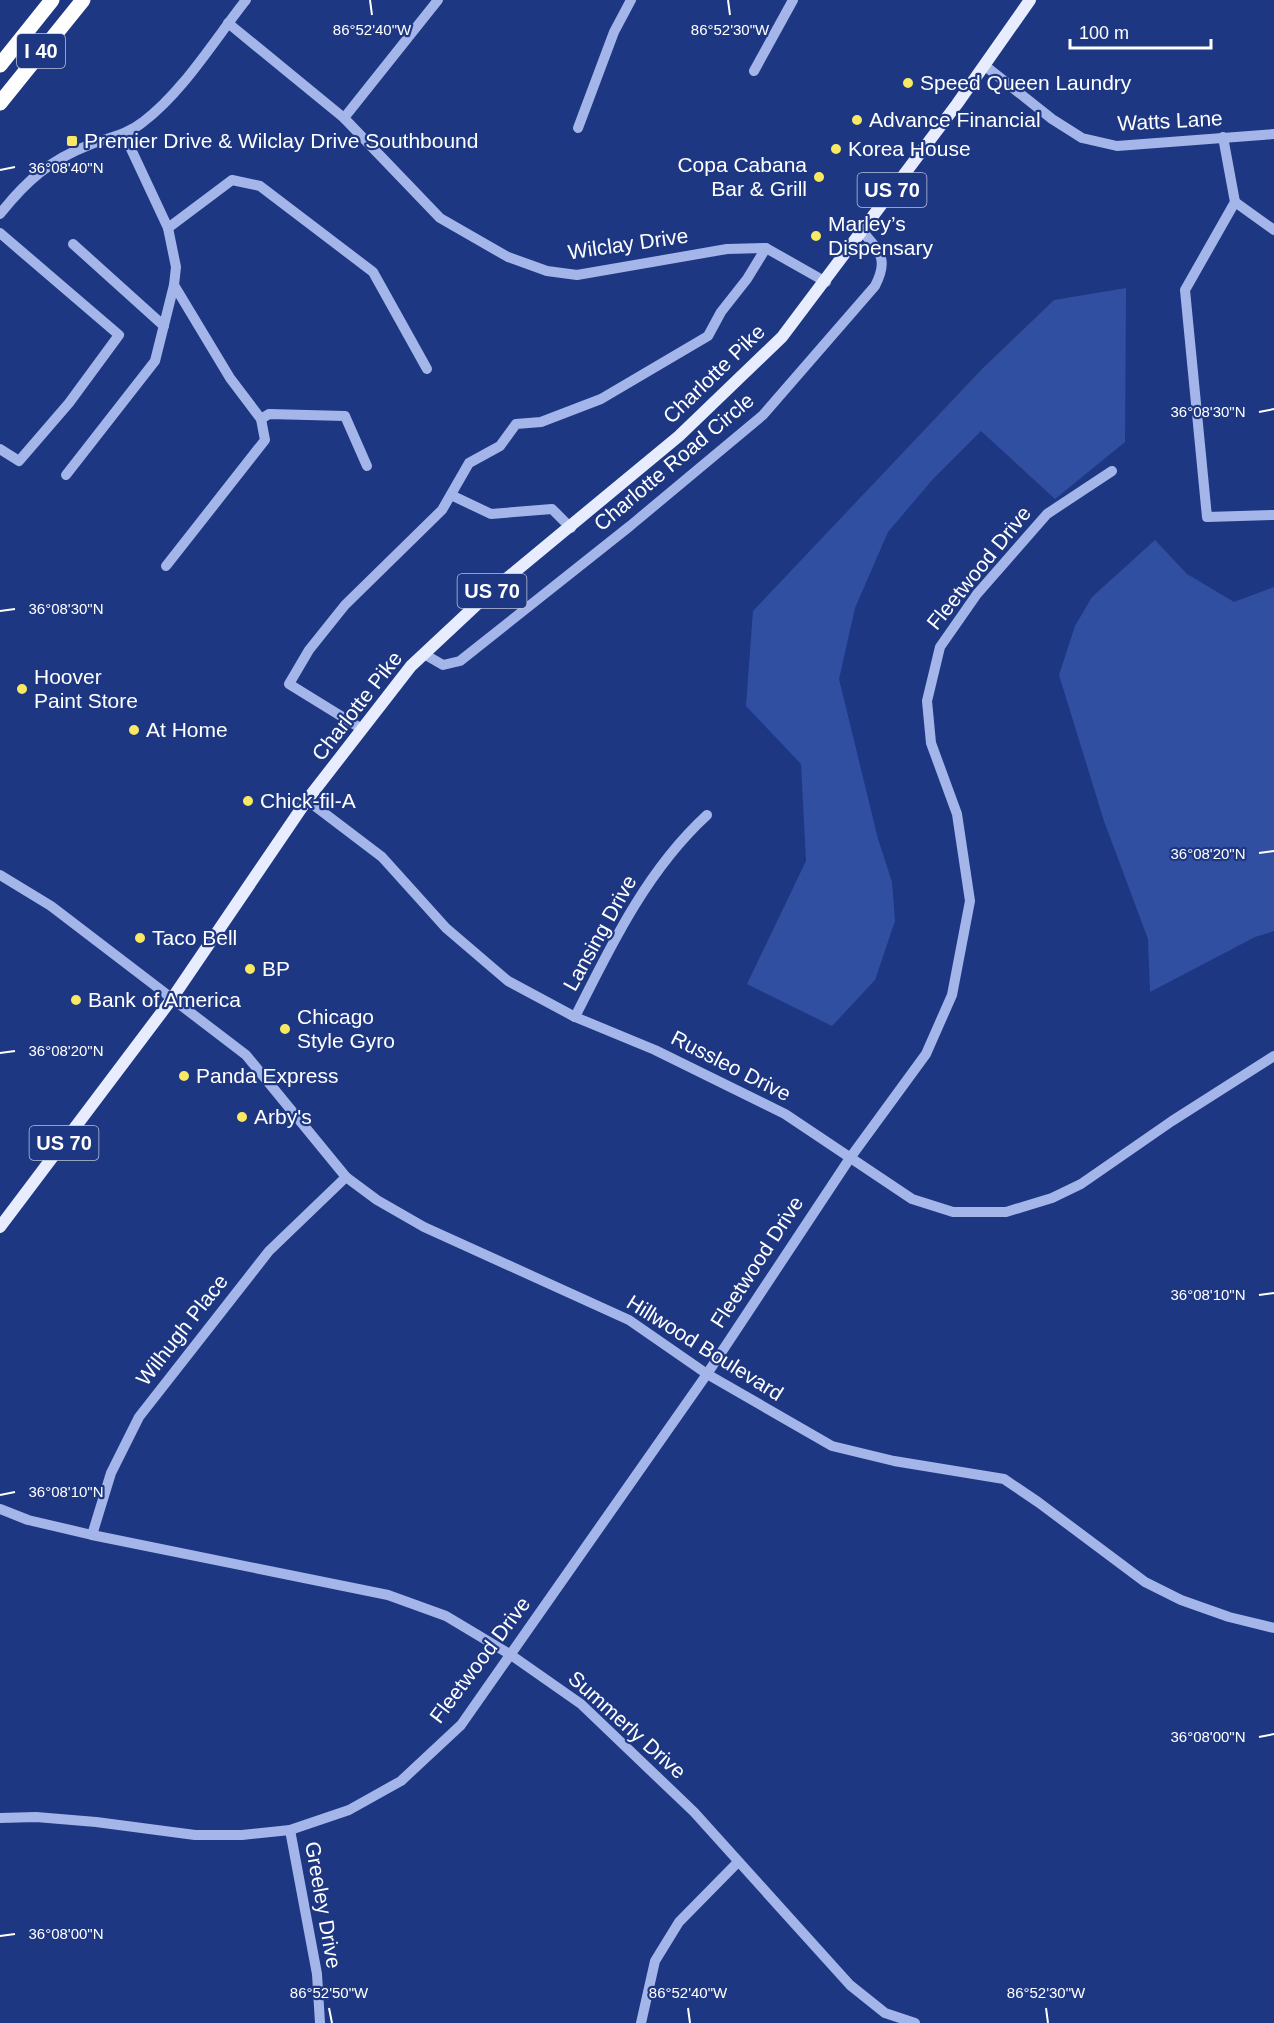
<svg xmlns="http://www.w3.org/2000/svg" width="1274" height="2023" font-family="Helvetica,sans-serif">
<rect width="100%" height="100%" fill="#1e3782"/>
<g fill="#314fa1">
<path d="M1126 288 1125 442 1055 499 981 431 933 479 888 532 855 608 839 679 878 839 892 882 895 921 875 980 832 1026 747 984 806 861 801 764 746 706 753 611 983 368 1054 300Z"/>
<path d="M1155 540 1187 574 1234 602 1274 587V931L1255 937 1150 992 1148 939 1104 821 1059 675 1075 626 1092 597Z"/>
</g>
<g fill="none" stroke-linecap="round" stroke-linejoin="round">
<g stroke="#a4b6e9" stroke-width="10">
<path d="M228 23 344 118 440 218 508 257 547 271 577 275 727 249 766 248 826 282"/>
<path d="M984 65 1052 119 1082 138 1117 146 1274 134"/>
<path d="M754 71 793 0"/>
<path d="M344 118 438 0"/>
<path d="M578 128 614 32 631 0"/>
<path d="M124 134 168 228 176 267 174 285 230 378 261 419 265 440 166 566"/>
<path d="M1223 137 1235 202 1185 290 1207 517 1274 515"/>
<path d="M1235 202 1274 230"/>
<path d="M0 214C26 181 50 160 89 145 107 138 127 135 143 122 183 92 215 39 246 0"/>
<path d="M168 228 232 180 260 186 373 272 427 369"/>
<path d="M0 233 119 335 69 403 19 461 0 449"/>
<path d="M73 244 164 326"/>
<path d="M261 419 269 414 345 416 367 466"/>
<path d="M66 475 155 361 174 285"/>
<path d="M451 495 491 514 552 509 571 528"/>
<path d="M424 654 443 665 460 661 630 526 763 415 875 286C889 259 880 252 862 231"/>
<path d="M362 729 289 684 309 650 345 605 442 510 469 463 500 446 516 424 541 422 601 399 708 336 721 312 747 279 766 248"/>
<path d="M307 800 382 857 446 928 508 981 575 1017 655 1050 785 1114 912 1199 953 1212H1006L1052 1198 1081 1184 1172 1121 1274 1056"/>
<path d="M0 875 51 906 246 1055 346 1177 377 1200 424 1227 629 1320 707 1374 832 1446 894 1461 1004 1479 1038 1502 1145 1582 1181 1600 1229 1617 1274 1628"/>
<path d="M575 1017C611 945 647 870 707 815"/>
<path d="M0 1509 28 1520 92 1535 388 1595 446 1616 511 1655 581 1704 694 1812 850 1985 885 2013 915 2023"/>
<path d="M92 1535 111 1473 139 1417 269 1251 346 1177"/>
<path d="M0 1818 36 1817 96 1822 195 1835H242L290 1830 349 1810 401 1781 461 1725 707 1374 850 1158 926 1054 952 995 970 901 957 814 931 743 927 701 940 647 977 594 1047 514 1112 471"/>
<path d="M290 1830 317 1974 320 2023"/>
<path d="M641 2023 655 1961 679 1922 738 1862"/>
</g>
<path stroke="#e7ecfe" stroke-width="12" d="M0 1227 171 1000 307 800 411 666 488 594 679 436 782 337 957 104 1030 0"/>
<g stroke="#fff" stroke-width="15">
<path d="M0 65 52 0"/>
<path d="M0 103 83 0"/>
</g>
</g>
<path fill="none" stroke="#fff" stroke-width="2" d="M370 0 372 15M728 0 730 15M0 170 15 167M1259 412 1274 409M0 611 15 609M1259 853 1274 851M0 1053 15 1051M1259 1295 1274 1293M0 1495 15 1492M1259 1737 1274 1734M0 1936 15 1934M329 2008 332 2023M688 2008 690 2023M1046 2008 1048 2023"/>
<g fill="#f9e962" stroke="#1e3782" stroke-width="2">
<circle cx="908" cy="83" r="6"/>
<circle cx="857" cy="120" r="6"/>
<rect x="66" y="135" width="12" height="12" rx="3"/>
<circle cx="836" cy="149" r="6"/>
<circle cx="819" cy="177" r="6"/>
<circle cx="816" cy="236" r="6"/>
<circle cx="22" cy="689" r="6"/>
<circle cx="134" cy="730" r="6"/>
<circle cx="248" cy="801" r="6"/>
<circle cx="140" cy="938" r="6"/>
<circle cx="250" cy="969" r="6"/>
<circle cx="76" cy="1000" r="6"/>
<circle cx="285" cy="1029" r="6"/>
<circle cx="184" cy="1076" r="6"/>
<circle cx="242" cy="1117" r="6"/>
</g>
<g text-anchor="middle" stroke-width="4.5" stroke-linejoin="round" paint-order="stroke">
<g fill="#1e3782" stroke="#bcc3da" stroke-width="1.5">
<rect x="17" y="34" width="48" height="34" rx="4.5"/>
<rect x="857.5" y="173" width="69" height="34" rx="4.5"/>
<rect x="457.5" y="574" width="69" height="34" rx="4.5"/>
<rect x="29.5" y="1126" width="69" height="34" rx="4.5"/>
</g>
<g font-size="20" font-weight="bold" fill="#fff">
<text x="41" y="58">I 40</text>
<text x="892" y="197">US 70</text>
<text x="492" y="598">US 70</text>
<text x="64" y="1150">US 70</text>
</g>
<g font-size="21" fill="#fff" stroke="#1e3782" text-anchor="start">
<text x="920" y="90">Speed Queen Laundry</text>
<text x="869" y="127">Advance Financial</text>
<text x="84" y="148">Premier Drive &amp; Wilclay Drive Southbound</text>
<text x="848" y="156">Korea House</text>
<text x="807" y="172" text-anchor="end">Copa Cabana<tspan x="807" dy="24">Bar &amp; Grill</tspan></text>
<text x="828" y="231">Marley’s<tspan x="828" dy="24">Dispensary</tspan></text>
<text x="34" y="684">Hoover<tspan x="34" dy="24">Paint Store</tspan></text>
<text x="146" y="737">At Home</text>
<text x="260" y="808">Chick-fil-A</text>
<text x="152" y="945">Taco Bell</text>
<text x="262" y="976">BP</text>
<text x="88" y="1007">Bank of America</text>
<text x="297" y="1024">Chicago<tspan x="297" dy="24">Style Gyro</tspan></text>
<text x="196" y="1083">Panda Express</text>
<text x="254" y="1124">Arby's</text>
</g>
<g font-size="21" fill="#fff" stroke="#1e3782">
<text transform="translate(1170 121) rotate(-3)" y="7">Watts Lane</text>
<text transform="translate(628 244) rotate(-8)" y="7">Wilclay Drive</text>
<text transform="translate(714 374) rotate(-44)" y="7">Charlotte Pike</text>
<text transform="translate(674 462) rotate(-40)" y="7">Charlotte Road Circle</text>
<text transform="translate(979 568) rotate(-51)" y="7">Fleetwood Drive</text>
<text transform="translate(357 706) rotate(-52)" y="7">Charlotte Pike</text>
<text transform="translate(600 933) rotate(-61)" y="7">Lansing Drive</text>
<text transform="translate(731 1066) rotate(27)" y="7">Russleo Drive</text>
<text transform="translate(757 1262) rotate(-57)" y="7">Fleetwood Drive</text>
<text transform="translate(182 1330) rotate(-52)" y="7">Wilhugh Place</text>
<text transform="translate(705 1348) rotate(32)" y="7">Hillwood Boulevard</text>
<text transform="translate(480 1660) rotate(-53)" y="7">Fleetwood Drive</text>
<text transform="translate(627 1725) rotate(42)" y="7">Summerly Drive</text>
<text transform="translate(323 1905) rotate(80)" y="7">Greeley Drive</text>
</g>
</g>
<g font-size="15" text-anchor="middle" fill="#fff" stroke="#1e3782" stroke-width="4.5" stroke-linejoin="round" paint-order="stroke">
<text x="372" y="35">86°52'40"W</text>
<text x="730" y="35">86°52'30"W</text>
<text x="66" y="173">36°08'40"N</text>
<text x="1208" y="417">36°08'30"N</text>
<text x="66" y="614">36°08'30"N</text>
<text x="1208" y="859">36°08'20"N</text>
<text x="66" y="1056">36°08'20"N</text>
<text x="1208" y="1300">36°08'10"N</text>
<text x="66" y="1497">36°08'10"N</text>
<text x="1208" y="1742">36°08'00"N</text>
<text x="66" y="1939">36°08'00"N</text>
<text x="329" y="1998">86°52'50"W</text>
<text x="688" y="1998">86°52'40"W</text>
<text x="1046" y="1998">86°52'30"W</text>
</g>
<path d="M1070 39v9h141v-9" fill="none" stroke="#ffffff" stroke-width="3"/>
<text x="1079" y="39" font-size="18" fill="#ffffff" stroke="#1e3782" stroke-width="4.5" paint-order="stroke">100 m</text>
</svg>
